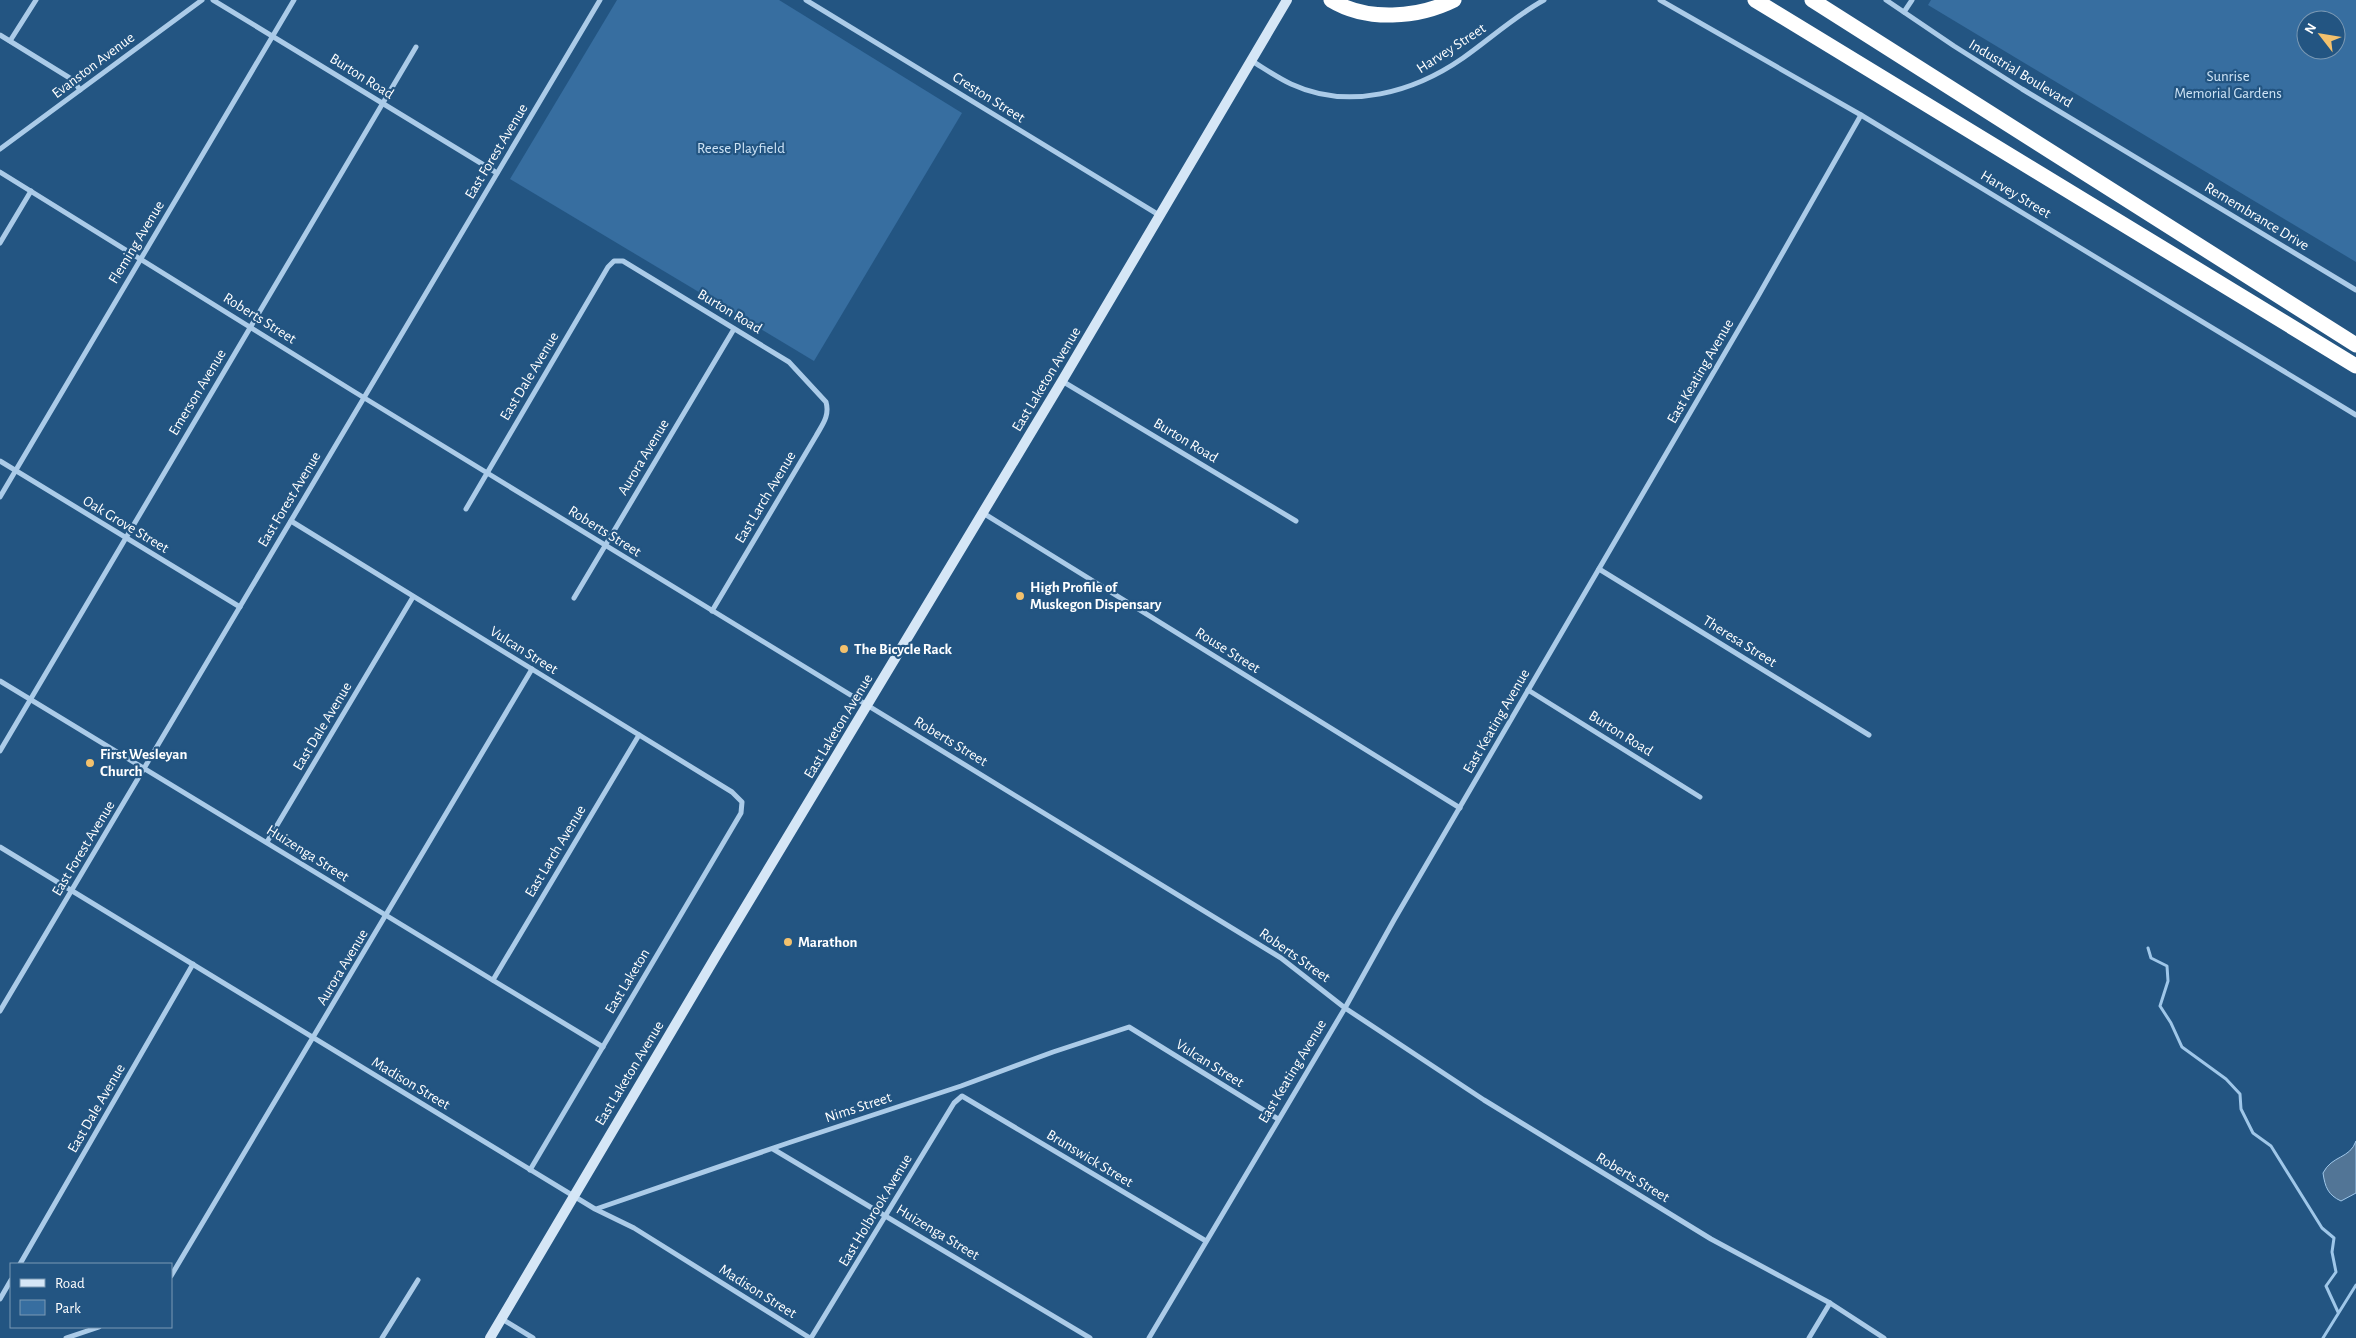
<svg xmlns="http://www.w3.org/2000/svg" width="2356" height="1338" font-family="'Alegreya Sans',sans-serif">
<rect width="100%" height="100%" fill="#235582"/>
<g fill="#376ea0" fill-rule="evenodd">
<path d="M617 0H779L962 113 814 361 510 179Z"/>
<path d="M1931 0H2356V262L1928 5ZM2306 20H2336V50H2306Z"/>
</g>
<path fill="#527596" stroke="#9fc7e9" d="M2356 1141V1193L2341 1201C2328 1195 2325 1187 2323 1173 2332 1155 2350 1159 2356 1141Z"/>
<g fill="none" stroke-linecap="round" stroke-linejoin="round">
<g stroke="#9fc7e9" stroke-width="3">
<path d="M2148 948 2151 958 2167 966 2168 981 2160 1006 2171 1023 2182 1047 2226 1079 2240 1094 2241 1109 2253 1133 2271 1146 2322 1228 2334 1238 2332 1252 2336 1272 2326 1286 2338 1312"/>
<path d="M2323 1338 2356 1285"/>
</g>
<g stroke="#abcbe8" stroke-width="5">
<path d="M213 0 497 173"/>
<path d="M806 0 1159 215"/>
<path d="M1660 0 1861 115 2356 415"/>
<path d="M1886 0 1954 46 2022 89 2356 290"/>
<path d="M1904 12 1912 0"/>
<path d="M0 35 73 80 80 90"/>
<path d="M10 41 36 0"/>
<path d="M1252 61C1265 69 1278 78 1291 84 1349 111 1414 92 1463 58 1490 39 1515 16 1544 0"/>
<path d="M0 149 202 0"/>
<path d="M0 172 353 391 1281 958 1345 1008 1484 1100 1711 1239 1830 1303 1884 1338"/>
<path d="M0 243 31 191"/>
<path d="M1062 381 1296 521"/>
<path d="M0 461 240 607"/>
<path d="M0 497 294 0"/>
<path d="M466 509 608 267 614 261H623L789 362 826 402C830 416 822 425 816 436L712 611"/>
<path d="M983 513 1460 808"/>
<path d="M291 521 732 792 742 802 741 813 530 1170"/>
<path d="M1599 569 1869 735"/>
<path d="M574 598 734 329"/>
<path d="M0 681 603 1047"/>
<path d="M1528 690 1700 797"/>
<path d="M0 751 416 47"/>
<path d="M267 842 413 597"/>
<path d="M0 847 595 1209 634 1228 810 1338"/>
<path d="M493 980 639 735"/>
<path d="M0 1011 600 0"/>
<path d="M773 1149 1090 1338"/>
<path d="M596 1209 788 1143 961 1086 1053 1052 1129 1027 1278 1119"/>
<path d="M20 1264 193 964"/>
<path d="M171 1276 532 669"/>
<path d="M0 1299 11 1280"/>
<path d="M502 1319 533 1338"/>
<path d="M66 1338 99 1327"/>
<path d="M382 1338 418 1280"/>
<path d="M811 1338 954 1103 962 1096 1206 1241"/>
<path d="M1149 1338 1345 1008 1394 920 1757 298 1861 115"/>
<path d="M1809 1338 1830 1303"/>
</g>
<path stroke="#d5e6f6" stroke-width="10" d="M490 1338 716 956 1062 381 1287 0"/>
<g stroke="#fff" stroke-width="15">
<path d="M1331 0C1367 22 1418 18 1454 0"/>
<path d="M1755 0 2356 366"/>
<path d="M1812 0 2356 345"/>
</g>
</g>
<g fill="#f3c16d" stroke="#235582" stroke-width="2">
<circle cx="1020" cy="596" r="5"/>
<circle cx="844" cy="649" r="5"/>
<circle cx="90" cy="763" r="5"/>
<circle cx="788" cy="942" r="5"/>
</g>
<g text-anchor="middle" stroke-width="4.5" stroke-linejoin="round" paint-order="stroke">
<g font-size="15" fill="#fff" stroke="#235582">
<text transform="translate(1451 48) rotate(-33)" y="5">Harvey Street</text>
<text transform="translate(93 65) rotate(-37)" y="5">Evanston Avenue</text>
<text transform="translate(2021 73) rotate(31)" y="5">Industrial Boulevard</text>
<text transform="translate(362 76) rotate(32)" y="5">Burton Road</text>
<text transform="translate(989 97) rotate(32)" y="5">Creston Street</text>
<text transform="translate(496 151) rotate(-59)" y="5">East Forest Avenue</text>
<text transform="translate(2016 194) rotate(31)" y="5">Harvey Street</text>
<text transform="translate(2257 216) rotate(31)" y="5">Remembrance Drive</text>
<text transform="translate(136 242) rotate(-59)" y="5">Fleming Avenue</text>
<text transform="translate(730 311) rotate(31)" y="5">Burton Road</text>
<text transform="translate(260 318) rotate(32)" y="5">Roberts Street</text>
<text transform="translate(1700 371) rotate(-60)" y="5">East Keating Avenue</text>
<text transform="translate(529 376) rotate(-59)" y="5">East Dale Avenue</text>
<text transform="translate(1046 379) rotate(-59)" y="5">East Laketon Avenue</text>
<text transform="translate(197 392) rotate(-59)" y="5">Emerson Avenue</text>
<text transform="translate(1186 440) rotate(31)" y="5">Burton Road</text>
<text transform="translate(643 457) rotate(-59)" y="5">Aurora Avenue</text>
<text transform="translate(765 497) rotate(-59)" y="5">East Larch Avenue</text>
<text transform="translate(289 499) rotate(-59)" y="5">East Forest Avenue</text>
<text transform="translate(126 524) rotate(31)" y="5">Oak Grove Street</text>
<text transform="translate(605 531) rotate(32)" y="5">Roberts Street</text>
<text transform="translate(1740 641) rotate(32)" y="5">Theresa Street</text>
<text transform="translate(524 650) rotate(32)" y="5">Vulcan Street</text>
<text transform="translate(1228 650) rotate(32)" y="5">Rouse Street</text>
<text transform="translate(1496 721) rotate(-60)" y="5">East Keating Avenue</text>
<text transform="translate(322 726) rotate(-59)" y="5">East Dale Avenue</text>
<text transform="translate(838 726) rotate(-59)" y="5">East Laketon Avenue</text>
<text transform="translate(1621 733) rotate(32)" y="5">Burton Road</text>
<text transform="translate(951 741) rotate(31)" y="5">Roberts Street</text>
<text transform="translate(83 848) rotate(-59)" y="5">East Forest Avenue</text>
<text transform="translate(555 851) rotate(-59)" y="5">East Larch Avenue</text>
<text transform="translate(308 853) rotate(32)" y="5">Huizenga Street</text>
<text transform="translate(1295 955) rotate(35)" y="5">Roberts Street</text>
<text transform="translate(342 967) rotate(-59)" y="5">Aurora Avenue</text>
<text transform="translate(627 981) rotate(-59)" y="5">East Laketon</text>
<text transform="translate(1210 1063) rotate(32)" y="5">Vulcan Street</text>
<text transform="translate(1292 1071) rotate(-59)" y="5">East Keating Avenue</text>
<text transform="translate(629 1073) rotate(-59)" y="5">East Laketon Avenue</text>
<text transform="translate(411 1083) rotate(31)" y="5">Madison Street</text>
<text transform="translate(858 1107) rotate(-18)" y="5">Nims Street</text>
<text transform="translate(96 1108) rotate(-60)" y="5">East Dale Avenue</text>
<text transform="translate(1090 1158) rotate(31)" y="5">Brunswick Street</text>
<text transform="translate(1633 1177) rotate(31)" y="5">Roberts Street</text>
<text transform="translate(875 1210) rotate(-59)" y="5">East Holbrook Avenue</text>
<text transform="translate(938 1232) rotate(31)" y="5">Huizenga Street</text>
<text transform="translate(758 1291) rotate(32)" y="5">Madison Street</text>
</g>
<g font-size="15" fill="#cee4f6" stroke="#235582">
<text x="2228" y="81">Sunrise<tspan x="2228" dy="17">Memorial Gardens</tspan></text>
<text x="741" y="153">Reese Playfield</text>
</g>
<g font-size="15" font-weight="bold" fill="#fff" stroke="#235582" text-anchor="start">
<text x="1030" y="592">High Profile of<tspan x="1030" dy="17">Muskegon Dispensary</tspan></text>
<text x="854" y="654">The Bicycle Rack</text>
<text x="100" y="759">First Wesleyan<tspan x="100" dy="17">Church</tspan></text>
<text x="798" y="947">Marathon</text>
</g>
</g>
<rect x="10" y="1263" width="162" height="65" fill="#235582" stroke="#7b99b4"/>
<rect x="20" y="1279" width="25" height="8" fill="#d5e6f6" stroke="#7b99b4"/>
<text x="55" y="1288" font-size="15" fill="#ffffff">Road</text>
<rect x="20" y="1300" width="25" height="15" fill="#376ea0" stroke="#7b99b4"/>
<text x="55" y="1313" font-size="15" fill="#ffffff">Park</text>
<g transform="translate(2321 35) rotate(301)"><circle r="24" fill="#235582" stroke="#7b99b4"/>
<path d="M0-4L9 19L0 12L-9 19Z" fill="#f3c16d"/>
<text y="-8" font-size="14" font-weight="bold" text-anchor="middle" fill="#ffffff">N</text>
</g>
</svg>
